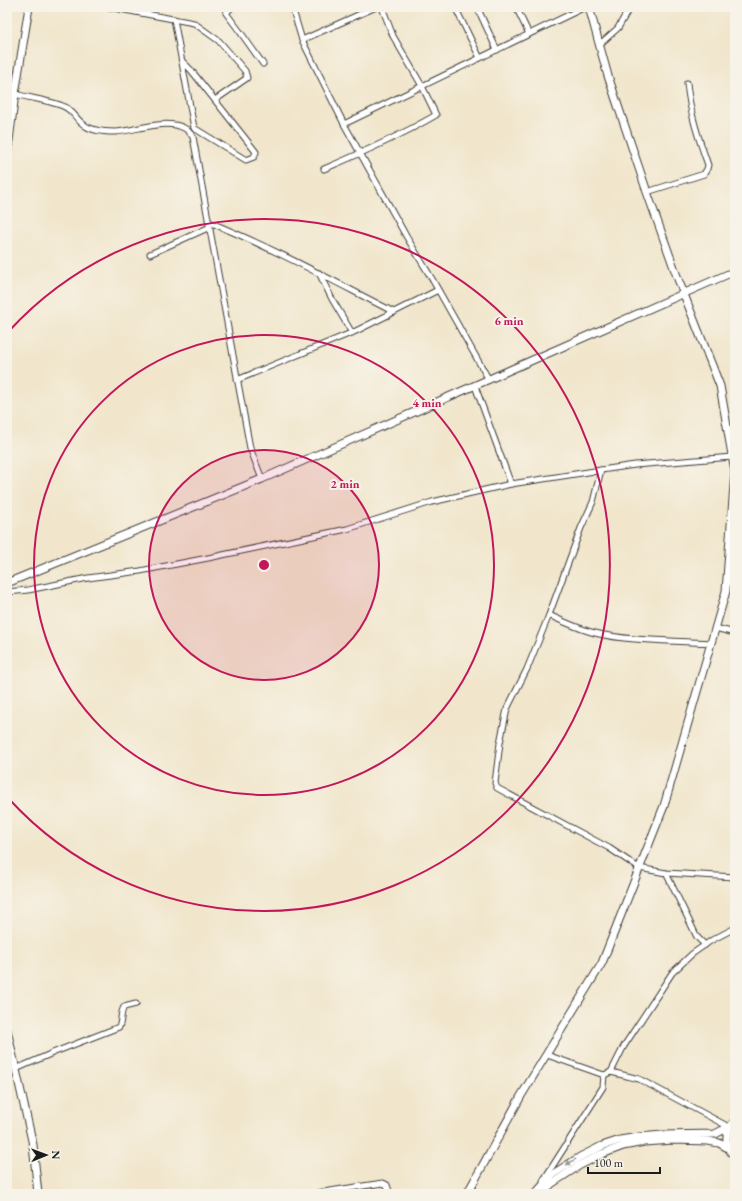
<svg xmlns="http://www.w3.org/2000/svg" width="742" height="1201" font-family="'EB Garamond',serif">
<rect width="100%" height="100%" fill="#f7f3e8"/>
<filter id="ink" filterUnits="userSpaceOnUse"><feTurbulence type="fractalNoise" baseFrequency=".025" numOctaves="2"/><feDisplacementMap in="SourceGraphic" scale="8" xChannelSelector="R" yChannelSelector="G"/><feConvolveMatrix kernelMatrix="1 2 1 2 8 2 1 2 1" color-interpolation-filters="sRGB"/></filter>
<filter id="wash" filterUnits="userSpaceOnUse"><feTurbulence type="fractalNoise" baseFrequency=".012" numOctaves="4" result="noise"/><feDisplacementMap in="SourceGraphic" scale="16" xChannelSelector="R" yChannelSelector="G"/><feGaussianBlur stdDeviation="0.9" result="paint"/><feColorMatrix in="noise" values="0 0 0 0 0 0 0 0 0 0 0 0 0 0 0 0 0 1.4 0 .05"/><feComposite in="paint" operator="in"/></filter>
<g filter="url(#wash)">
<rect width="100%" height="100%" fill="#f1e6cc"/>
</g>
<g filter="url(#ink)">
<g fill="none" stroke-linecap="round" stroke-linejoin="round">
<g stroke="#3c3a36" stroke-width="7">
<g id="street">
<path d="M109 7 194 23 219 41 245 71 247 78 215 100"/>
<path d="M232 7 226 13 241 33 263 64"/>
<path d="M292 7 302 40 344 124 406 236 432 279 489 380"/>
<path d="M455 7 480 58"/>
<path d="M477 7 497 50"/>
<path d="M516 7 529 34"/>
<path d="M174 19 194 128 246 160 254 157 256 152 191 70 182 61"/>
<path d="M302 40 376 7"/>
<path d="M599 45 618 28 630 7"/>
<path d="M15 94C29 98 53 101 65 107 73 111 76 119 83 124 91 131 104 132 115 132 135 131 165 118 184 128 188 130 191 134 193 137L250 448 262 479"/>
<path d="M344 124 585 7"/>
<path d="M324 169C362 153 400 136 436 115L422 86 393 36 382 7"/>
<path d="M647 192 704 174 707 169 708 165C698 137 690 113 687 83"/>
<path d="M209 222C273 248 333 281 394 312"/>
<path d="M150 254 210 227"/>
<path d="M319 273 332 299 352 333"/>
<path d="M237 380 356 331 438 290"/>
<path d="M475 386 511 484"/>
<path d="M601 470 635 465 732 457"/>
<path d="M7 592 28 590 88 578 140 571 208 558 347 529 432 502 511 484 601 470 593 502 581 528 549 615 527 669 507 709 500 743 495 783 497 788 609 848 639 868 666 873 735 877"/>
<path d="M549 615C564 622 579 629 595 633 633 642 672 640 711 643"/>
<path d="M715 628 735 633"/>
<path d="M666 873 697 937 705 945"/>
<path d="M547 1055 604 1075 611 1072 624 1046 672 973 692 954 712 940 735 928"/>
<path d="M16 1069 55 1052 119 1027C122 1021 120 1013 124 1007L136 1004"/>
<path d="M611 1072 639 1079 729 1127"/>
<path d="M543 1181 603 1087 604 1075"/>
<path d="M315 1194 323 1192 383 1183 387 1185 390 1194"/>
</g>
</g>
<g stroke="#3c3a36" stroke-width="9">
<g id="secondary">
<path d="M7 156 15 94 29 7"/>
<path d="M7 583 262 479 735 271"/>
<path d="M7 1030 33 1145 38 1194"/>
<path d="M735 1121C725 1131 723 1147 735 1156"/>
<path d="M467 1194 521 1096 602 963 664 806 726 591 735 472 720 386 678 279 647 192 608 76 589 7"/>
<path d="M535 1194 553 1174 580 1157 602 1146 620 1140 639 1137 663 1135 715 1134 729 1127"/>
<path d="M543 1194 551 1184 580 1165 602 1154 623 1146 644 1142 674 1140 708 1141 719 1143 728 1148"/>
</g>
</g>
<use href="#street" stroke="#fff" stroke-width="5"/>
<use href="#secondary" stroke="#fff" stroke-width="7"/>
</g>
<defs><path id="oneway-solid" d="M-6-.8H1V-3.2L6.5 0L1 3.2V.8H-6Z"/></defs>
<use fill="#999" href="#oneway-solid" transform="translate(571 1162) rotate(149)"/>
</g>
<circle cx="264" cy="565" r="115" fill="#c2185b" fill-opacity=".12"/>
<g fill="none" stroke="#c2185b" stroke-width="2">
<circle cx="264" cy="565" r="115"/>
<circle cx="264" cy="565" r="230"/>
<path d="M9 331A346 346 0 1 1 9 799"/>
</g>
<circle cx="264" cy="565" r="6" fill="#c2185b" stroke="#f7f3e8" stroke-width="2"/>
<g font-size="12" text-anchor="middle" font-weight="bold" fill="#c2185b" stroke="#f7f3e8" stroke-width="4" stroke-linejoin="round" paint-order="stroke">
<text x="509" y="325">6 min</text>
<text x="427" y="407">4 min</text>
<text x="345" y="488">2 min</text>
</g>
<rect width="742" height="1201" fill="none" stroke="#f7f3e8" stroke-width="24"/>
<g transform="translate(46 1155) rotate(89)" stroke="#f7f3e8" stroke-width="3" paint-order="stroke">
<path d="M0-3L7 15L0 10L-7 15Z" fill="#1c1c1c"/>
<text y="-6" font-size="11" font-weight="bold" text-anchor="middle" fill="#1c1c1c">N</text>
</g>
<path d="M588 1167v6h72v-6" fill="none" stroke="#1c1c1c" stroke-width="2"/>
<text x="594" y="1167" font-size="12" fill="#1c1c1c" stroke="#f7f3e8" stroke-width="3" paint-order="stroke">100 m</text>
</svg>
